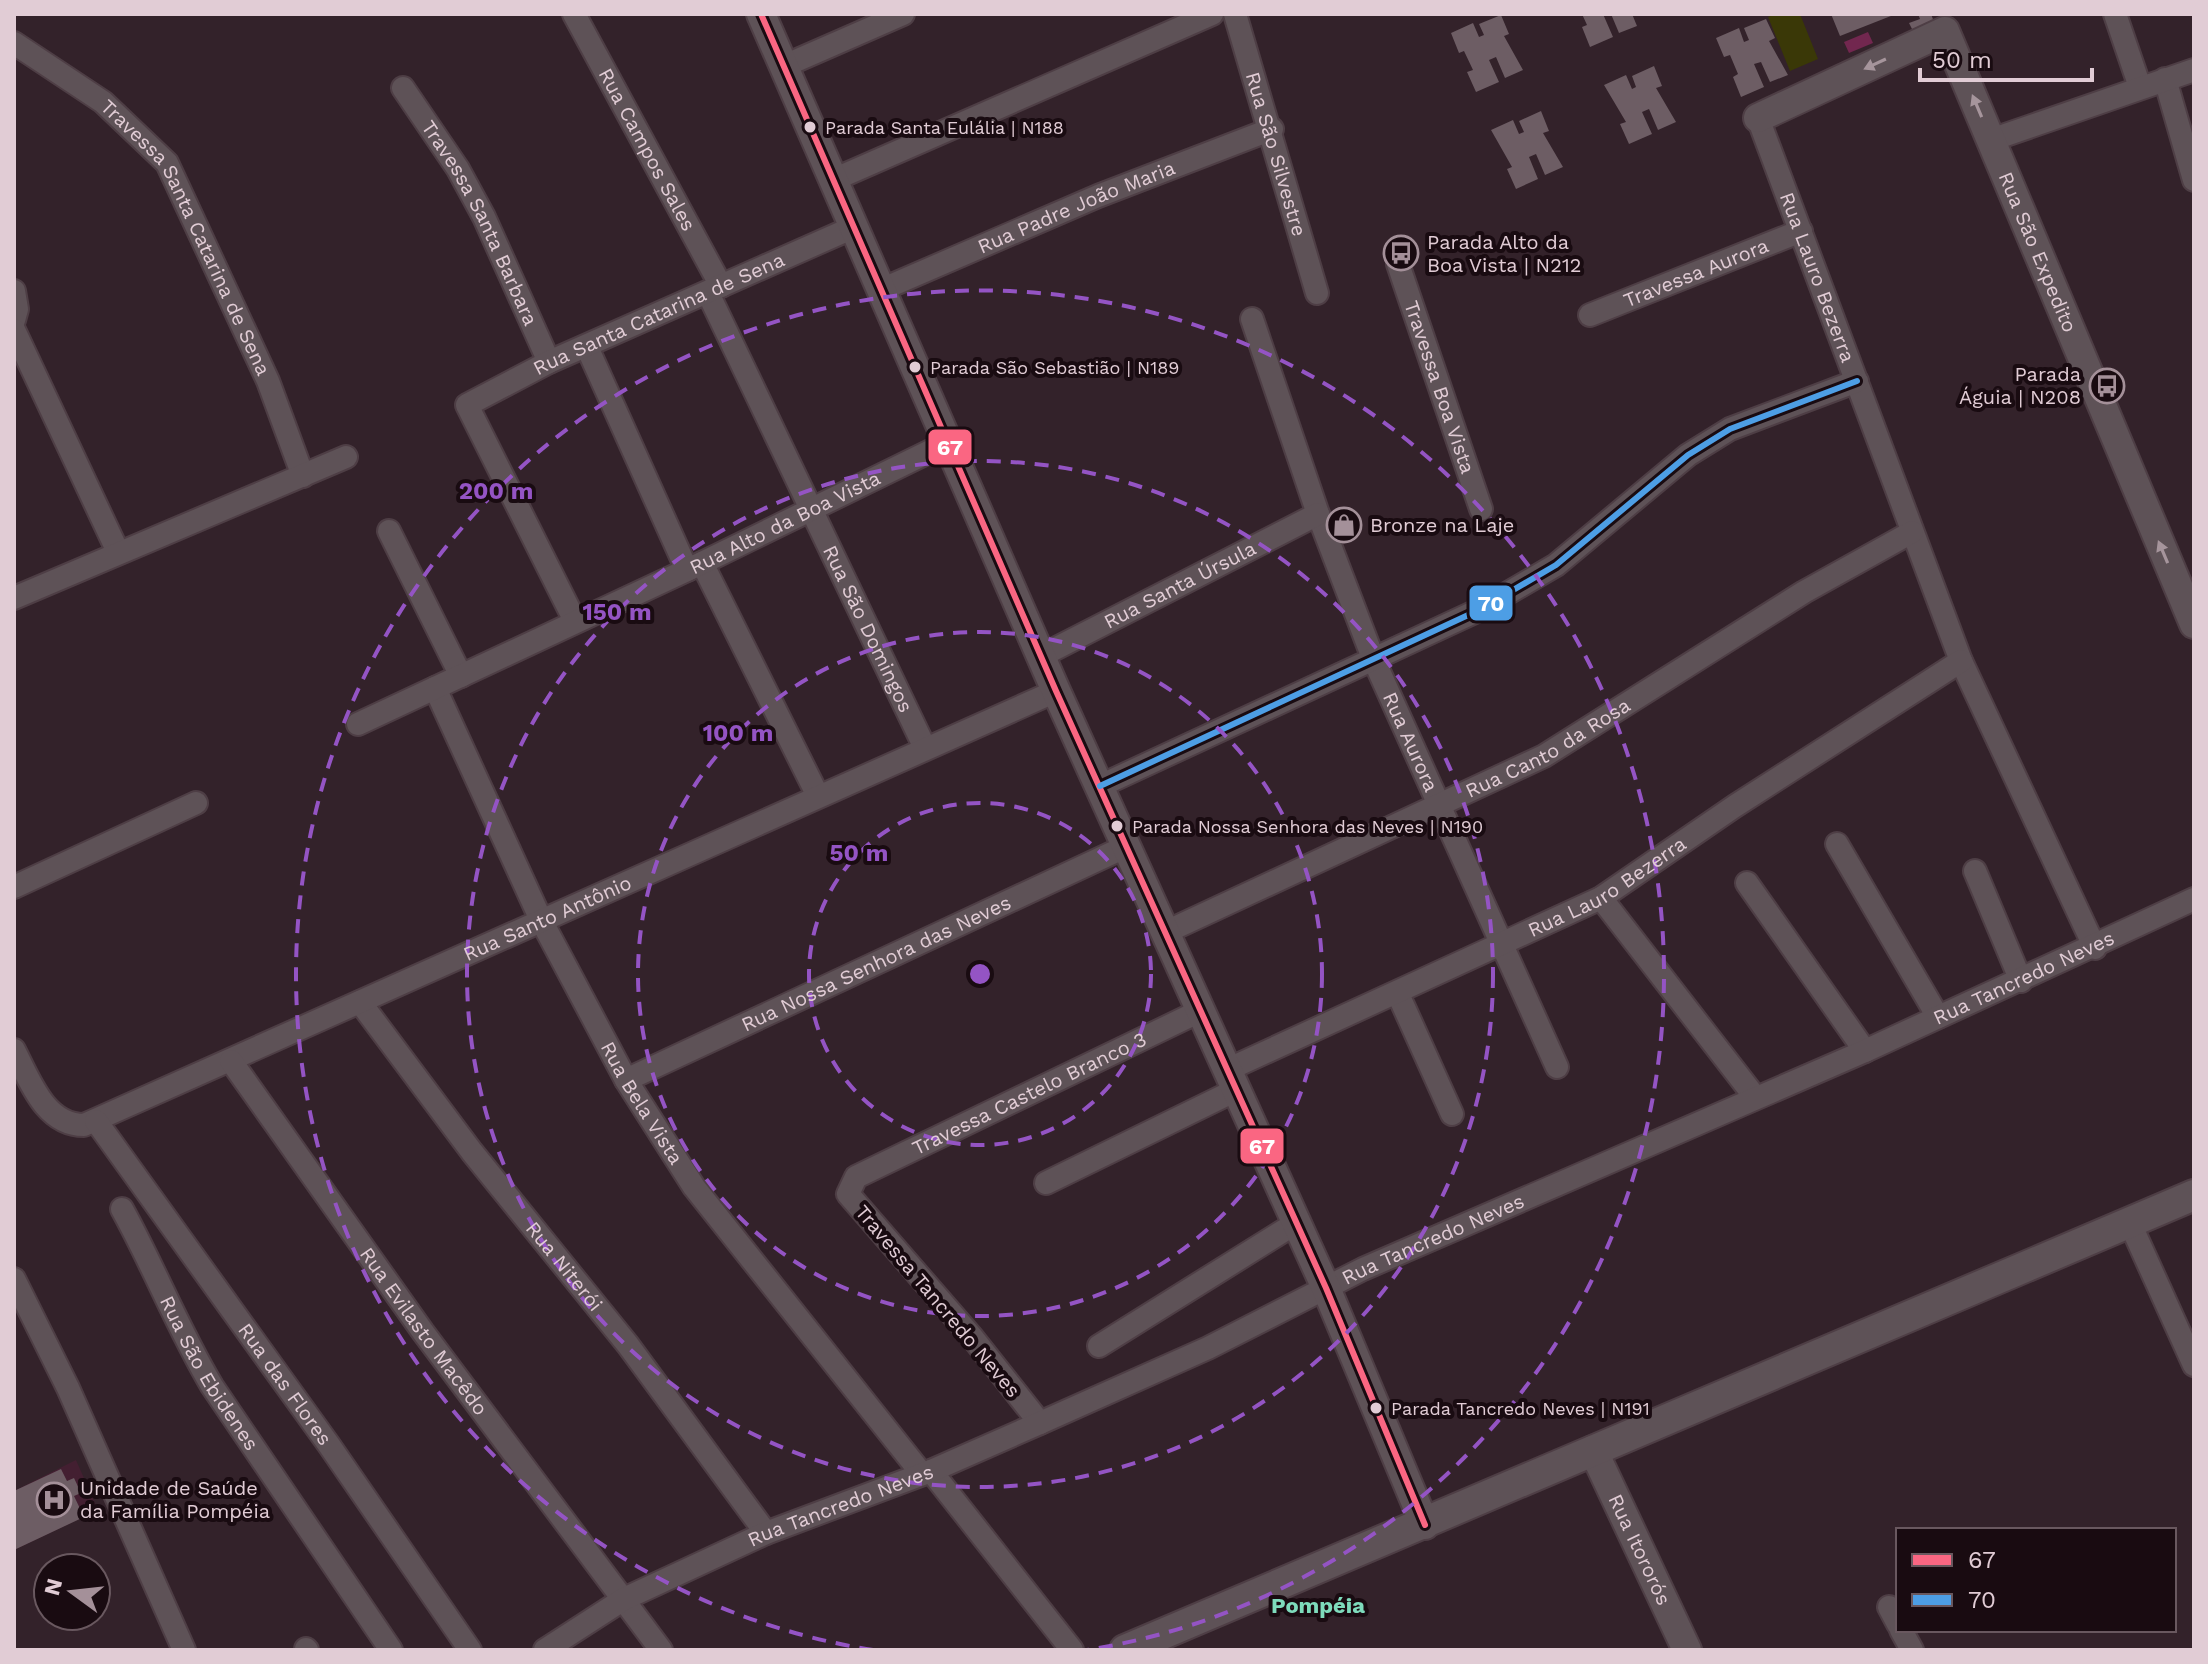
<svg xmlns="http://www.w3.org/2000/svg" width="2208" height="1664" font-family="'Work Sans',sans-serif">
<rect width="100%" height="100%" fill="#33222a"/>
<path fill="#431f31" d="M76 1460 98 1510 14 1550V1491Z"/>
<path fill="#3a3807" d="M1775 14H1800L1818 59 1790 71 1768 17Z"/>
<path fill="#72274f" d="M1868 32 1873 43 1849 53 1844 42Z"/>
<g fill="#6d5d64">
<path d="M1582 14H1603L1613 37 1590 47 1582 27 1587 25Z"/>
<path d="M1611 14H1632L1637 26 1619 33Z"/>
<path d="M1831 14H1896L1840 36Z"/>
<path d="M1918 14H1931L1934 22 1913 31 1909 23 1920 19Z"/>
<path d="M1501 15 1509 34 1504 36 1523 70 1505 78 1496 57 1489 60 1499 82 1476 92 1467 72 1473 70 1464 51 1459 53 1451 33 1473 23 1479 37 1484 35 1479 24Z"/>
<path d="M1766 19 1775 38 1769 41 1788 75 1770 82 1761 62 1754 64 1764 87 1741 97 1733 77 1738 74 1730 55 1724 57 1716 38 1739 28 1744 42 1749 40 1744 28Z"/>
<path d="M1654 66 1662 86 1656 88 1676 122 1658 130 1649 109 1642 112 1652 134 1629 144 1620 124 1626 122 1604 85 1626 75 1632 89 1636 87 1632 76Z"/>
<path d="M1541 111 1549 131 1543 133 1563 167 1545 175 1536 154 1529 157 1538 179 1516 189 1507 169 1512 167 1491 130 1513 120 1519 134 1524 132 1519 121Z"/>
<path d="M61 1469 67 1481 74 1478 81 1493 74 1496 84 1517 14 1550V1491Z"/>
</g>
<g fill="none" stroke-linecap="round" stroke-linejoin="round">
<g stroke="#4e3e45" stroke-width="26">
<g id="minor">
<path id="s1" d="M574 14 721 286"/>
<path id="s2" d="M1235 14 1317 293"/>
<path d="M2115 14 2140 87"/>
<path id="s3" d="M14 43 103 102 167 163 268 381 303 476"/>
<path d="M784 66 903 14"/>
<path d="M2165 79 2194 180"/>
<path id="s4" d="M403 88 458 169 484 217 549 362"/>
<path id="s5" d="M1758 118 1961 661 2095 948"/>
<path d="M1991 140 2194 70"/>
<path d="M833 180 1212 14"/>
<path id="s6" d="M1398 264 1481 509"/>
<path id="s7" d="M883 289 1098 196 1272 129"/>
<path d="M14 291 17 309 14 320"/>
<path id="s8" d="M708 293 925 748"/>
<path id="s9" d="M1590 315 1801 231"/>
<path id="s10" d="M1252 319 1318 514 1373 658 1557 1067"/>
<path d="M14 330 118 552"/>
<path d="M587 347 687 570"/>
<path d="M389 531 461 676"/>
<path d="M702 563 818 796"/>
<path d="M14 598 346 457"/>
<path id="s11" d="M575 621 467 405 549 362 854 227"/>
<path id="s12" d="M1041 656 1318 514"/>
<path id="s13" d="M435 688 541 920 626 1080 694 1187 922 1474"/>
<path id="s14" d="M358 724 702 563 949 442"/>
<path d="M1100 786 1479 610 1556 565 1688 455 1730 429 1857 381"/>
<path d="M1837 844 1938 1017"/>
<path d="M1975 871 2021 981"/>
<path d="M1747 883 1865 1051"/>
<path d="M14 887 196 803"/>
<path d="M1601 898 1755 1097"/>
<path id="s15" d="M1166 932 1544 756 1804 592 1912 532"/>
<path d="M1398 994 1452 1114"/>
<path id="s16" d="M360 1002 472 1152 628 1345 766 1533"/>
<path id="s17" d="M14 1050C30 1081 45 1125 84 1125L1056 691"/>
<path id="s18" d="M231 1061 423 1332 661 1650"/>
<path id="s19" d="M1229 1069 1601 898 1735 806 1961 661"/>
<path id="s20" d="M626 1080 1127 846"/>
<path id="s21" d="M96 1121 329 1445 470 1650"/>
<path d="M1046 1183 1238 1089"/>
<path id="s22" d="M122 1209C154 1267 178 1329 212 1386L391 1650"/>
<path d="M2129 1221 2194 1365"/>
<path d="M14 1279 68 1388 184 1650"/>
<path d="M1099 1346 1296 1223"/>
<path id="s23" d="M1040 1423 972 1337 848 1194 856 1177 1202 1010"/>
<path d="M931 1471 1072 1650"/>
<path d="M1889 1607 1898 1624"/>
<path d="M1901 1630 1912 1650"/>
<path d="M306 1649 307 1650"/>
<path id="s24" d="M545 1650 624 1599 766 1533 931 1471 1040 1423 1208 1348 1363 1269 1865 1051 2194 899"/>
</g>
</g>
<g stroke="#4e3e45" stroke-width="32">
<g id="tertiary">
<path d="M761 14 1056 691 1326 1288 1425 1525"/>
<path id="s25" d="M1758 118 1945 31 2194 624"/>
<path id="s26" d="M1593 1450 1687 1650"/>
</g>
</g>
<g stroke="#4e3e45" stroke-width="34">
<path id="secondary" d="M1125 1650 2194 1195"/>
</g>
<use href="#minor" stroke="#5e5257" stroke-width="22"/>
<use href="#tertiary" stroke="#5e5257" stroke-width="28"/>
<use href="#secondary" stroke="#5e5257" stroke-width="30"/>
<g stroke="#190b11" stroke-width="12">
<path id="bus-1" d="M761 14 1056 691 1326 1288 1425 1525"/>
</g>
<g stroke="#190b11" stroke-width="12">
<path id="bus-2" d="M1100 786 1479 610 1556 565 1688 455 1730 429 1857 381"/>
</g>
<use href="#bus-1" stroke="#fa6682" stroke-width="6"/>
<use href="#bus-2" stroke="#4d9ee5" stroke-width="6"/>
</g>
<defs><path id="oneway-solid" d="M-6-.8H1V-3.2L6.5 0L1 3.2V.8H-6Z" transform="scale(2)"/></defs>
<g fill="#a6959c">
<use href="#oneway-solid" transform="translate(1875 64) rotate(155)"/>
<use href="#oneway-solid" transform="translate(1977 106) rotate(-113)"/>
<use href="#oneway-solid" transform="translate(2163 552) rotate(-113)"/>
</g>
<g fill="none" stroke="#9454c4" stroke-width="4" stroke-dasharray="14 10">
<circle cx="980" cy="974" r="171"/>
<circle cx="980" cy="974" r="342"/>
<circle cx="980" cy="974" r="513"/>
<path d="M873 1650A684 684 0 1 1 1087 1650"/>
</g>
<defs>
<g id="bus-ring" transform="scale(1.8)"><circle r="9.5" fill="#190b11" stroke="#a49099" stroke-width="1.5"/><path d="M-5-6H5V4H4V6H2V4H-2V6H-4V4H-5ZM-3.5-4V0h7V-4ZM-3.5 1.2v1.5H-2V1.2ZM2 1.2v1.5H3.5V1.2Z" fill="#a49099"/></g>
<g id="shop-ring" transform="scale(1.8)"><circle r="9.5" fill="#190b11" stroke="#a49099" stroke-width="1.5"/><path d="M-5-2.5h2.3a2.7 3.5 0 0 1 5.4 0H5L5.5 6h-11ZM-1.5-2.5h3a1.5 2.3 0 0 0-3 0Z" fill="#a49099"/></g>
<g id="hospital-ring" transform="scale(1.8)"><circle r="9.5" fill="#190b11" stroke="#a49099" stroke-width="1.5"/><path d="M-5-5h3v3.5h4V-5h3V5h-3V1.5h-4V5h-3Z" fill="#a49099"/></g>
</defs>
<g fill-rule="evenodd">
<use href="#bus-ring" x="1401" y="253"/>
<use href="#bus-ring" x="2107" y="386"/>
<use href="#shop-ring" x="1344" y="525"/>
<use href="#hospital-ring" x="54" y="1500"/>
</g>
<g fill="#e1ccd5" stroke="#190b11" stroke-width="3">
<circle cx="810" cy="127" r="7"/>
<circle cx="915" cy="367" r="7"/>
<circle cx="1117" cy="826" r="7"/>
<circle cx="1376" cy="1408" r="7"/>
</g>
<g text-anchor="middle" stroke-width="8" stroke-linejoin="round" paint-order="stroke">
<g font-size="18" fill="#e1ccd5" stroke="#190b11" text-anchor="start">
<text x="825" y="134">Parada Santa Eulália | N188</text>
<text x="930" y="374">Parada São Sebastião | N189</text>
<text x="1132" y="833">Parada Nossa Senhora das Neves | N190</text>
<text x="1391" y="1415">Parada Tancredo Neves | N191</text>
</g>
<g font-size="20" fill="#e1ccd5" stroke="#190b11">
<text dy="7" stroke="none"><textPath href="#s1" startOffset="154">Rua Campos Sales</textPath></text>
<text dy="7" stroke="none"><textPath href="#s2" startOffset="146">Rua São Silvestre</textPath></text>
<text dy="7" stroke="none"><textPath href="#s7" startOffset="210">Rua Padre João Maria</textPath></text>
<text dy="7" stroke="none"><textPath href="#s4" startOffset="156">Travessa Santa Barbara</textPath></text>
<text dy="7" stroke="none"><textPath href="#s3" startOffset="268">Travessa Santa Catarina de Sena</textPath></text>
<text dy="7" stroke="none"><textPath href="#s25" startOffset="446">Rua São Expedito</textPath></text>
<text dy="7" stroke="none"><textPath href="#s9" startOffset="114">Travessa Aurora</textPath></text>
<text dy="7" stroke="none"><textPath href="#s5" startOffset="170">Rua Lauro Bezerra</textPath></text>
<text dy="7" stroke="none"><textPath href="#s11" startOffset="454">Rua Santa Catarina de Sena</textPath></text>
<text dy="7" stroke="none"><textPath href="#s6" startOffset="130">Travessa Boa Vista</textPath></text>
<text dy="7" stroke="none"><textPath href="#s14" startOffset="472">Rua Alto da Boa Vista</textPath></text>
<text dy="7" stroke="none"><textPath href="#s12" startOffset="156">Rua Santa Úrsula</textPath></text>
<text dy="7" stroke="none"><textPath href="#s8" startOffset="372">Rua São Domingos</textPath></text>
<text dy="7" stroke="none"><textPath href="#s10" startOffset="452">Rua Aurora</textPath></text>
<text dy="7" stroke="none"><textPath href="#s15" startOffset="424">Rua Canto da Rosa</textPath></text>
<text dy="7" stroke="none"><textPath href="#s19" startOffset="420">Rua Lauro Bezerra</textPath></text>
<text dy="7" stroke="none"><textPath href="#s17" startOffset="616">Rua Santo Antônio</textPath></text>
<text dy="7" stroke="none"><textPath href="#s20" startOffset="276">Rua Nossa Senhora das Neves</textPath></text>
<text dy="7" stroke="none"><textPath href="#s24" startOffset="1626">Rua Tancredo Neves</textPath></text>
<text dy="7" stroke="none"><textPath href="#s23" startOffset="510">Travessa Castelo Branco 3</textPath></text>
<text dy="7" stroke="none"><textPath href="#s13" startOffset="464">Rua Bela Vista</textPath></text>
<text dy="7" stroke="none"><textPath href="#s24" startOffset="980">Rua Tancredo Neves</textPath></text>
<text dy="7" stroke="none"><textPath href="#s16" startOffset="334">Rua Niterói</textPath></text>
<text transform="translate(938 1301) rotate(50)" y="7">Travessa Tancredo Neves</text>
<text dy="7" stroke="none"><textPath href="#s18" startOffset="332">Rua Evilasto Macêdo</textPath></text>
<text dy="7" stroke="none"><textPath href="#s22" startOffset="186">Rua São Ebidenes</textPath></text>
<text dy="7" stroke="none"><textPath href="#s21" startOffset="324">Rua das Flores</textPath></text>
<text dy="7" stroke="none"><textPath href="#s24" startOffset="330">Rua Tancredo Neves</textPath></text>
<text dy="7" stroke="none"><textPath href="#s26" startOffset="110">Rua Itororós</textPath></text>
</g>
<g font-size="20" fill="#e1ccd5" stroke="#190b11" text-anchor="start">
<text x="1427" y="249">Parada Alto da<tspan x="1427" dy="23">Boa Vista | N212</tspan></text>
<text x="2081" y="381" text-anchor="end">Parada<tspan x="2081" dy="23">Águia | N208</tspan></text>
<text x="1370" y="532">Bronze na Laje</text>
<text x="80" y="1495">Unidade de Saúde<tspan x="80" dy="23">da Família Pompéia</tspan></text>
</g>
<g font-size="22" font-weight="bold" fill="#7edbbc" stroke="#190b11">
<text x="1318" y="1613">Pompéia</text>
</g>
</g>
<circle cx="980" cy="974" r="12" fill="#9454c4" stroke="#190b11" stroke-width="4"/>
<g font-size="24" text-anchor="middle" font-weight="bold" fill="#9454c4" stroke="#190b11" stroke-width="8" stroke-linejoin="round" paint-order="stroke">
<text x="496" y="499">200 m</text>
<text x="617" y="620">150 m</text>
<text x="738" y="741">100 m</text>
<text x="859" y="861">50 m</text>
</g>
<g stroke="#190b11" stroke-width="3">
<rect x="927" y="428" width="46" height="38" rx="8" fill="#fa6682"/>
<rect x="1468" y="584" width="46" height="38" rx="8" fill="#4d9ee5"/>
<rect x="1239" y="1127" width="46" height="38" rx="8" fill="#fa6682"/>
</g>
<g font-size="22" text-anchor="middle" font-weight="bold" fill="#fff">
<text x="950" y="455">67</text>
<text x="1491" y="611">70</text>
<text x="1262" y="1154">67</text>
</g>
<rect width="2208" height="1664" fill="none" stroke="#e1ccd5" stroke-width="32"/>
<rect x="1896" y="1528" width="280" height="104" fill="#190b11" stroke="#69585f" stroke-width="2"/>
<rect x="1912" y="1554" width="40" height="12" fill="#fa6682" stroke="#69585f" stroke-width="2"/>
<text x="1968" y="1568" font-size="24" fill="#e1ccd5">67</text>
<rect x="1912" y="1594" width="40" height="12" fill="#4d9ee5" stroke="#69585f" stroke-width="2"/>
<text x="1968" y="1608" font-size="24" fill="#e1ccd5">70</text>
<g transform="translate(72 1592) rotate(285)"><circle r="38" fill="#190b11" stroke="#69585f" stroke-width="2"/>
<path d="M0-6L14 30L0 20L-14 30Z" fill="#a49099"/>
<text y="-12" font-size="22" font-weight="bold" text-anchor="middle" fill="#e1ccd5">N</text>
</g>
<path d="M1920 68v12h172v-12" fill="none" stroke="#e1ccd5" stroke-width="4"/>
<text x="1932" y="68" font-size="24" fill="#e1ccd5" stroke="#190b11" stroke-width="6" paint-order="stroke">50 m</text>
</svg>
